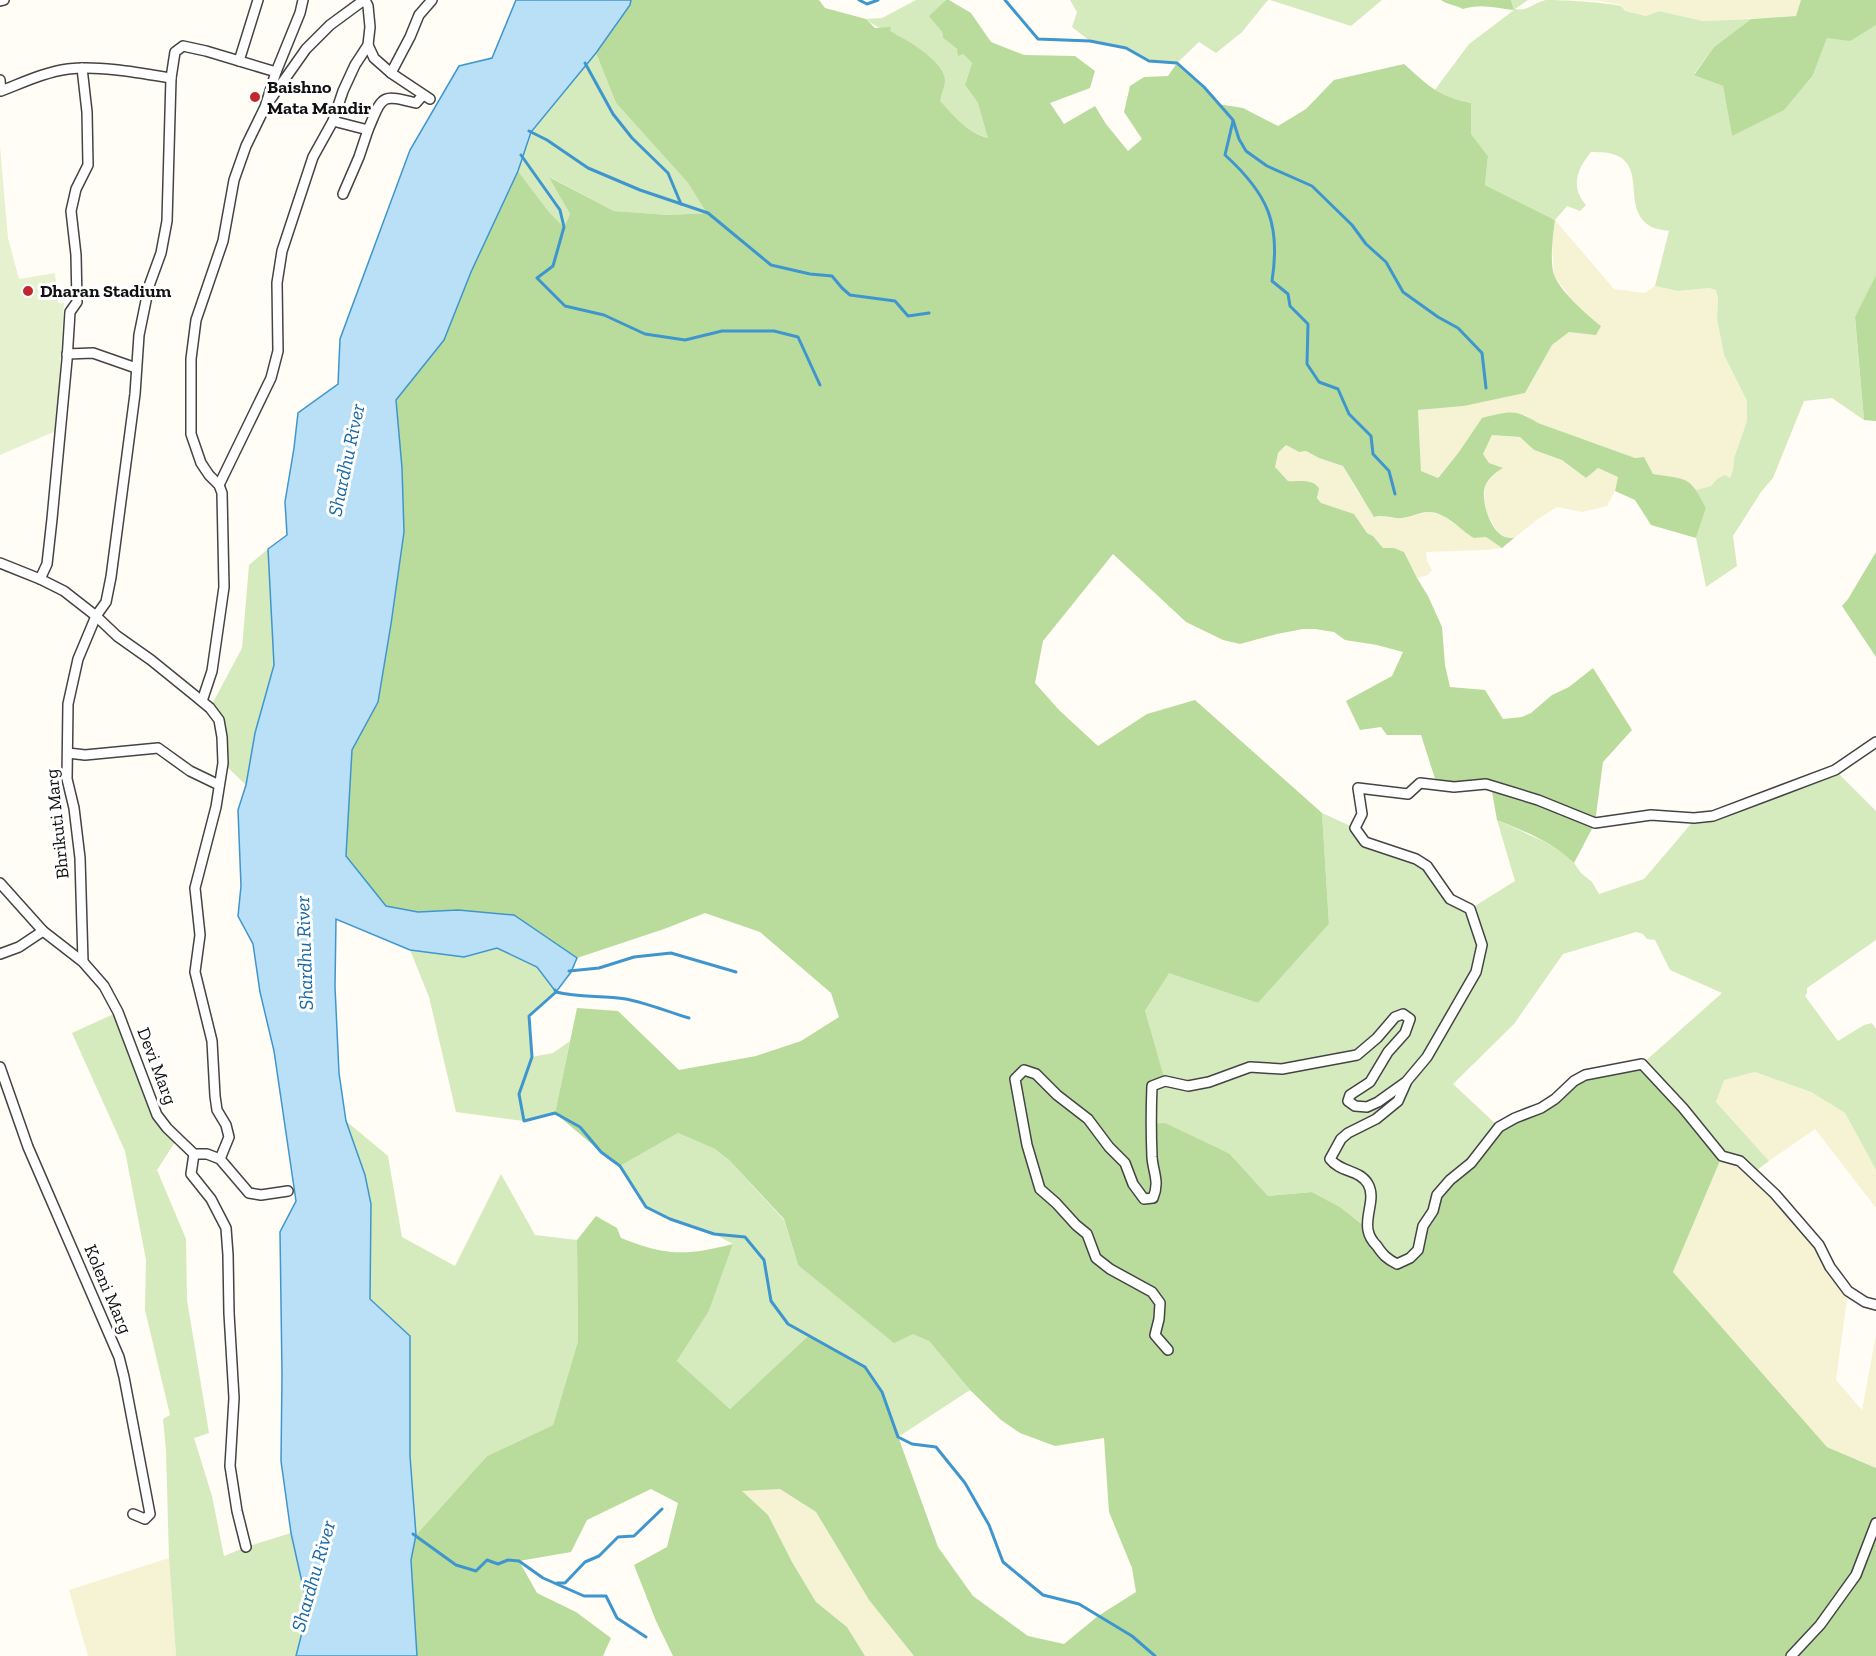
<svg xmlns="http://www.w3.org/2000/svg" width="1876" height="1656" font-family="'Zilla Slab',serif">
<rect width="100%" height="100%" fill="#fffdf5"/>
<g fill="#f6f3d4">
<path d="M1576 0H1801L1797 16 1703 21 1659 11 1646 16 1624 11 1621 5 1600 1Z"/>
<path d="M1555 220 1614 289 1645 293 1655 286 1678 291 1709 288 1716 290 1718 299 1717 319 1724 355 1747 401V421L1734 458 1733 470 1730 479H1717L1712 486 1696 490 1692 484 1680 479 1653 474 1644 457 1635 458 1591 443 1538 423 1525 415 1459 452 1437 478 1421 471 1418 410 1464 406 1525 393 1552 345 1569 332 1600 326 1576 305 1554 276 1552 243Z"/>
<path d="M1492 435 1520 437 1534 450 1562 460 1586 478 1598 468 1618 477 1615 491 1607 506 1582 512 1557 507 1538 519 1514 538H1506L1498 533 1488 515 1484 502 1485 485 1497 471 1502 468 1489 463 1483 454Z"/>
<path d="M1286 445 1298 452 1306 451 1319 458 1343 466 1359 494 1379 515 1391 518H1404L1429 512 1442 515 1474 538 1486 537 1502 548 1485 550 1426 552 1427 561 1432 570 1428 575 1417 578 1404 552 1394 548H1383L1373 536 1367 533 1354 514 1321 504 1310 481H1289L1281 475 1275 467V461L1278 453Z"/>
<path d="M1755 1072 1811 1092 1845 1113 1876 1170V1208L1815 1129 1769 1161 1716 1102 1723 1080Z"/>
<path d="M1722 1156 1740 1161 1775 1194 1848 1291 1836 1380 1862 1410 1876 1335V1468L1827 1447 1673 1272Z"/>
<path d="M780 1489 816 1512 869 1600 914 1656H865L847 1627 816 1602 792 1562 741 1490Z"/>
<path d="M169 1558 176 1656H88L69 1590Z"/>
</g>
<g fill="#d5ebbd">
<path d="M916 0H946L930 16 942 32 943 38 963 54 972 63 965 85 978 103 989 138C968 133 954 116 939 101L945 81C932 68 920 49 904 39 891 30 878 30 866 19L882 18Z"/>
<path d="M1070 0H1268L1242 32 1216 53 1199 42 1177 63 1149 61 1126 48 1090 41 1072 27 1077 12Z"/>
<path d="M1270 0H1382L1351 26Z"/>
<path d="M1511 0H1528L1515 9C1527 12 1535 2 1546 0 1563 0 1603 2 1621 6L1625 11 1646 16 1659 11 1703 21 1751 19 1714 47 1694 74 1723 86 1732 136 1813 75 1827 38 1876 25V275L1855 318 1864 420 1832 398 1804 401 1773 478 1761 492 1733 536 1737 566 1706 587 1696 538 1706 508 1696 490 1711 486 1717 479 1725 475 1730 478 1733 470 1734 458 1747 421V401L1724 355 1717 319 1718 299 1716 290 1709 288 1678 291 1655 286 1669 231C1663 230 1655 229 1650 226 1616 205 1658 150 1591 152 1577 169 1570 187 1586 205L1580 211 1567 206 1555 220 1485 185 1488 156 1471 134V103L1455 100 1434 91 1469 44 1514 10Z"/>
<path d="M596 53 616 103 688 183 708 213 669 215 614 211 550 177 570 214 564 227 549 212 518 171 531 132Z"/>
<path d="M268 549 275 665 255 733 246 785 223 763 222 737 210 708 242 648 249 565Z"/>
<path d="M1835 770 1876 811V940L1807 988V993L1805 996 1838 1041 1864 1025 1872 1023 1876 1029V1170L1845 1113 1811 1092 1755 1072 1724 1080 1716 1102 1769 1161 1753 1173 1722 1156 1642 1064 1722 993 1670 970 1655 940 1647 939 1643 934 1636 932 1563 954 1514 1024 1453 1084 1499 1127 1418 1250 1397 1264 1368 1229 1340 1207 1312 1192 1268 1196 1230 1154 1151 1124 1145 1011 1169 972 1258 1003 1329 924 1322 813 1355 828 1365 842 1416 859 1450 899 1470 909 1515 881 1497 820 1545 842 1565 854 1574 863 1581 873 1592 882 1599 894 1644 879 1696 818Z"/>
<path d="M497 948 537 967 556 992 529 1016 532 1057 553 1053 570 1041 555 1113 524 1121 456 1112 429 997 410 950 464 957Z"/>
<path d="M118 1012 150 1097 177 1139 157 1170 186 1239 187 1300 209 1433 194 1438 212 1496 224 1556 246 1547 291 1533 308 1609 296 1656H176L169 1558 166 1451 163 1419 170 1415 145 1310 146 1260 125 1151 72 1033Z"/>
<path d="M346 1121 388 1156 402 1237 455 1266 501 1174 535 1235 577 1240 578 1341 553 1425 487 1456 416 1535 410 1456V1336L370 1299 371 1204 365 1175Z"/>
<path d="M678 1133 715 1149 729 1160 784 1220 798 1265 929 1341 970 1390 898 1437 882 1392 808 1336 730 1409 677 1361 709 1311 733 1244 714 1234 670 1219 646 1207 620 1166Z"/>
</g>
<g fill="#b9dc9c">
<path d="M631 0H819L825 8 866 19 875 28 891 27 890 31C907 40 946 62 945 82 944 88 941 95 940 101 954 116 968 133 988 138L978 103 965 85 972 63 963 54 958 56 957 49 943 38 942 32 929 16 946 0H949L971 13 991 42 1024 55 1075 56 1095 71 1090 88 1050 103 1064 124 1095 106 1106 124 1128 151 1142 139 1124 112 1130 86 1144 77 1168 76 1177 63 1204 87 1218 104 1243 108 1278 126 1306 109 1334 80 1404 64C1428 85 1438 97 1471 103V134L1488 156 1485 185 1555 220C1553 234 1549 265 1555 277 1563 294 1586 314 1601 326L1596 335 1569 332 1552 345 1525 393 1464 406 1418 410 1421 471 1438 478 1459 452 1482 418C1508 412 1514 408 1538 423L1635 458 1644 457 1653 474C1689 480 1689 475 1706 508L1696 538 1651 525 1635 500 1615 491 1618 477 1598 468 1586 478 1562 460 1534 450 1520 437 1492 435 1483 454 1489 463 1503 468C1497 471 1490 477 1486 484 1479 497 1490 532 1505 537 1507 538 1513 538 1514 538L1502 548 1486 537 1474 538C1460 530 1446 512 1429 512 1420 512 1411 517 1402 518 1392 519 1382 514 1374 517L1343 466 1319 458 1306 451 1299 452 1286 445 1278 453 1275 467 1288 481C1300 482 1311 478 1319 488L1317 498 1321 503 1354 514 1367 533 1373 536 1383 548H1394L1404 552 1417 578 1428 596 1442 627 1445 665 1450 687 1485 690 1503 719 1522 717 1531 713 1552 695 1569 687 1593 668 1632 730 1603 762 1595 823 1574 863C1553 842 1524 831 1497 820L1491 786 1437 785 1421 735H1387L1381 727 1360 730 1346 701 1392 676 1403 652 1377 645 1345 640 1334 632 1315 629H1303L1277 634 1240 644 1223 640 1186 622 1113 554 1043 641 1035 683 1059 710 1098 746 1147 714 1195 700 1322 813 1329 924 1258 1003 1169 973 1145 1011 1165 1081 1152 1086 1151 1124 1165 1123 1230 1154 1268 1196 1312 1192 1340 1207 1368 1229 1397 1264 1410 1258 1437 1195 1499 1127 1541 1108 1574 1081 1642 1064 1722 1156 1673 1272 1827 1447 1876 1468V1656H914L869 1600 816 1512 780 1489 742 1491 768 1515 792 1562 816 1602 847 1627 865 1656H673L656 1621 634 1565 667 1547 678 1503 651 1489 587 1520 571 1552 519 1561 537 1593 576 1612 611 1638 603 1656H417L411 1560 416 1535 487 1456 553 1425 578 1341 577 1240 596 1216 617 1228 621 1238C667 1256 685 1256 733 1244L709 1311 677 1361 730 1409 808 1336 865 1367 882 1392 938 1547 973 1596 1028 1636 1064 1644 1098 1616 1136 1592 1132 1568 1109 1512 1104 1438 1055 1446 1020 1433 1001 1420 970 1390 929 1341 913 1334 894 1343 798 1265 784 1219 729 1160 715 1149 678 1133 620 1166 601 1152 555 1113 577 1008 618 1011 679 1070 756 1056 801 1041 839 1017 831 993 760 932 705 913 664 929 577 958 514 915 458 910 418 912 386 906 346 856 352 750 378 702 391 624 404 532 402 468 396 400 444 340 471 272 518 171 549 212 564 227 570 214 549 177 614 211 669 215 707 213 688 183 616 103 596 53 630 5Z"/>
<path d="M1441 0H1511L1514 10C1497 8 1480 3 1463 9 1456 5 1448 5 1441 0Z"/>
<path d="M1801 0H1876V25L1850 41 1827 38 1813 75 1784 110 1732 136 1723 86 1694 75 1714 47 1751 19 1796 16Z"/>
<path d="M1876 275V421L1864 420 1855 317Z"/>
<path d="M1876 552V657L1842 606 1848 599Z"/>
</g>
<path fill="#e6f2cf" d="M0 146 8 238 19 279 55 273 58 303H64L56 431 0 455Z"/>
<path fill="#b9e0f7" stroke="#3f96cf" stroke-width="1.5" d="M516 0H631L630 5 596 53 531 132 518 171 471 272 444 340 396 400 402 468 404 532 391 624 378 702 352 750 346 856 386 906 418 912 458 910 514 915 577 958 571 972 556 992 537 967 497 948 464 957 410 950 336 919 335 987 339 1073 346 1121 365 1175 371 1204 370 1299 410 1336V1456L416 1535 411 1560 417 1656H296L308 1609 291 1533 281 1461 282 1375 280 1232 296 1201 274 1051 260 992 253 944 238 916 241 886 238 810 246 785 255 733 274 665 268 549 287 535 285 502 294 448 298 413 338 384 340 339 410 150 459 66 492 58Z"/>
<g fill="none" stroke-linecap="round" stroke-linejoin="round">
<g stroke="#3f96cf" stroke-width="3">
<path d="M859 0 867 4 878 0"/>
<path d="M1005 0 1038 39 1090 41 1126 48 1149 61 1177 63 1204 87 1233 120 1239 139 1246 151 1267 166 1312 186 1352 225 1366 244 1386 262 1403 292 1438 317 1458 328 1482 353 1486 388"/>
<path d="M585 63 613 114 632 138 668 173 681 204"/>
<path d="M1233 121 1225 155C1268 194 1281 224 1272 281L1288 294 1290 306 1308 324 1307 364 1319 382 1338 389 1349 414 1371 436 1373 454 1389 471 1395 494"/>
<path d="M529 131 547 140 588 168 640 190 708 213 771 265 810 274 832 276 842 288 850 295 895 301 908 316 929 313"/>
<path d="M521 155 560 210 564 227 553 266 537 278 565 306 604 315 645 334 685 340 722 331H774L798 337 820 385"/>
<path d="M569 971 599 968 634 957 671 953 736 972"/>
<path d="M555 990 556 992 529 1016 532 1057 519 1094 524 1121 555 1113 580 1127 601 1152 620 1166 646 1207 670 1219 714 1234 745 1237 764 1260 771 1301 788 1324 865 1367 882 1392 898 1437 912 1444 936 1447 965 1483 989 1525 1003 1562 1043 1595 1079 1604 1132 1636 1155 1656"/>
<path d="M556 992C579 998 602 995 626 999 647 1003 668 1012 689 1018"/>
<path d="M413 1534 456 1565 476 1571 487 1560 498 1564 508 1560 519 1561 543 1578 584 1596H606L617 1618 646 1637"/>
<path d="M557 1583H565L585 1562 599 1556 618 1537 634 1536 662 1509"/>
</g>
<g stroke="#444" stroke-width="12">
<g id="minor">
<path d="M0 1 4 0"/>
<path d="M368 45 374 58 391 73 430 99"/>
<path d="M239 61 258 0"/>
<path d="M391 73 410 37 419 15 432 0"/>
<path d="M0 80 1 91C22 83 45 72 68 69 98 65 141 73 171 78"/>
<path d="M270 100 306 49 330 25 364 0"/>
<path d="M333 121 368 130C383 95 380 94 416 103L423 95"/>
<path d="M343 194 359 157 368 130"/>
<path d="M67 354 93 353 136 368"/>
<path d="M219 485 271 378 278 351 277 283 282 251 313 157 333 121 343 91 355 65 368 45 370 27 368 6 365 0"/>
<path d="M0 563 40 579 64 591 96 616 117 636 151 660 193 694 210 708 219 720 222 737 223 763 216 807 195 888 200 935 195 972 212 1041 215 1096 217 1110 226 1125 229 1137 220 1159"/>
<path d="M40 579 47 564 52 519 67 360 70 312 77 302 76 255 71 211 76 189 88 165 87 112 82 68"/>
<path d="M202 701 212 671 224 587 222 493 219 485 209 475 201 463 191 434V359L196 320 223 241 234 180 246 146 265 107 276 72 300 13 303 0"/>
<path d="M68 753 85 755 158 748 190 771 219 785"/>
<path d="M0 883 43 931 83 962 104 986 118 1012 157 1115 167 1128 194 1154H207L220 1159 249 1193 261 1195 288 1191"/>
<path d="M0 954 19 947 43 931"/>
<path d="M83 962 80 858 74 808 67 779 68 704 78 659 96 616 106 602 111 577 135 394 139 335 149 286 161 253 167 221 171 78 175 52 183 46 206 51 276 72"/>
<path d="M0 1067 28 1147 119 1357 124 1377 150 1514 145 1519 133 1514"/>
<path d="M1406 1083 1398 1101 1376 1119 1348 1133 1341 1139 1330 1159C1341 1173 1359 1169 1368 1184 1376 1198 1365 1215 1368 1230 1369 1236 1373 1242 1377 1246 1383 1255 1387 1259 1397 1264L1410 1258 1418 1250 1423 1226 1433 1211 1437 1195 1450 1180 1471 1163 1499 1127 1515 1118 1541 1108 1555 1099 1574 1081 1585 1075 1642 1064 1683 1108 1722 1156 1740 1161 1775 1194 1819 1245 1830 1267 1848 1291 1865 1302 1876 1305"/>
<path d="M194 1154 191 1174 211 1199 226 1228 228 1255 229 1313 234 1398 230 1466 237 1511 246 1547"/>
<path d="M1168 1350 1155 1335 1159 1319 1160 1303 1152 1292 1110 1269 1096 1258 1087 1234 1076 1225 1056 1203 1040 1189 1027 1145 1015 1079 1024 1070 1036 1074 1057 1095 1088 1119 1109 1147 1125 1163 1133 1184 1144 1199 1153 1198C1160 1182 1153 1172 1152 1157 1151 1133 1151 1110 1152 1086L1165 1081 1188 1086 1209 1082 1250 1067 1282 1069 1357 1055 1377 1038 1395 1017 1403 1014 1410 1019 1405 1033 1388 1052 1370 1082 1350 1095 1348 1101 1355 1106 1367 1107 1378 1102 1406 1082 1427 1057 1476 972 1482 945 1470 909 1450 899 1427 866 1416 859 1365 842 1355 828 1362 814 1358 788 1408 794 1420 783 1454 787 1486 784 1538 800 1595 823 1651 815 1694 818 1713 816 1835 770 1876 742"/>
<path d="M1791 1656 1820 1625 1856 1575 1876 1523"/>
</g>
</g>
<use href="#minor" stroke="#fff" stroke-width="9"/>
</g>
<g fill="#c4262e" stroke="#fff" stroke-width="2">
<circle cx="255" cy="97" r="6"/>
<circle cx="28" cy="291" r="6"/>
</g>
<g text-anchor="middle" stroke-width="6" stroke-linejoin="round" paint-order="stroke">
<g font-size="18" font-weight="bold" fill="#111" stroke="#fff" text-anchor="start">
<text x="267" y="93">Baishno<tspan x="267" dy="21">Mata Mandir</tspan></text>
<text x="40" y="297">Dharan Stadium</text>
</g>
<g font-size="18" fill="#111" stroke="#fff">
<text transform="translate(57 824) rotate(-96)" y="6">Bhrikuti Marg</text>
<text transform="translate(157 1066) rotate(69)" y="6">Devi Marg</text>
<text transform="translate(108 1289) rotate(67)" y="6">Koleni Marg</text>
</g>
<g font-size="20" font-style="italic" fill="#1768a6" stroke="#fff">
<text transform="translate(346 460) rotate(-78)" y="7">Shardhu River</text>
<text transform="translate(304 953) rotate(-92)" y="7">Shardhu River</text>
<text transform="translate(313 1576) rotate(-74)" y="7">Shardhu River</text>
</g>
</g>
</svg>
